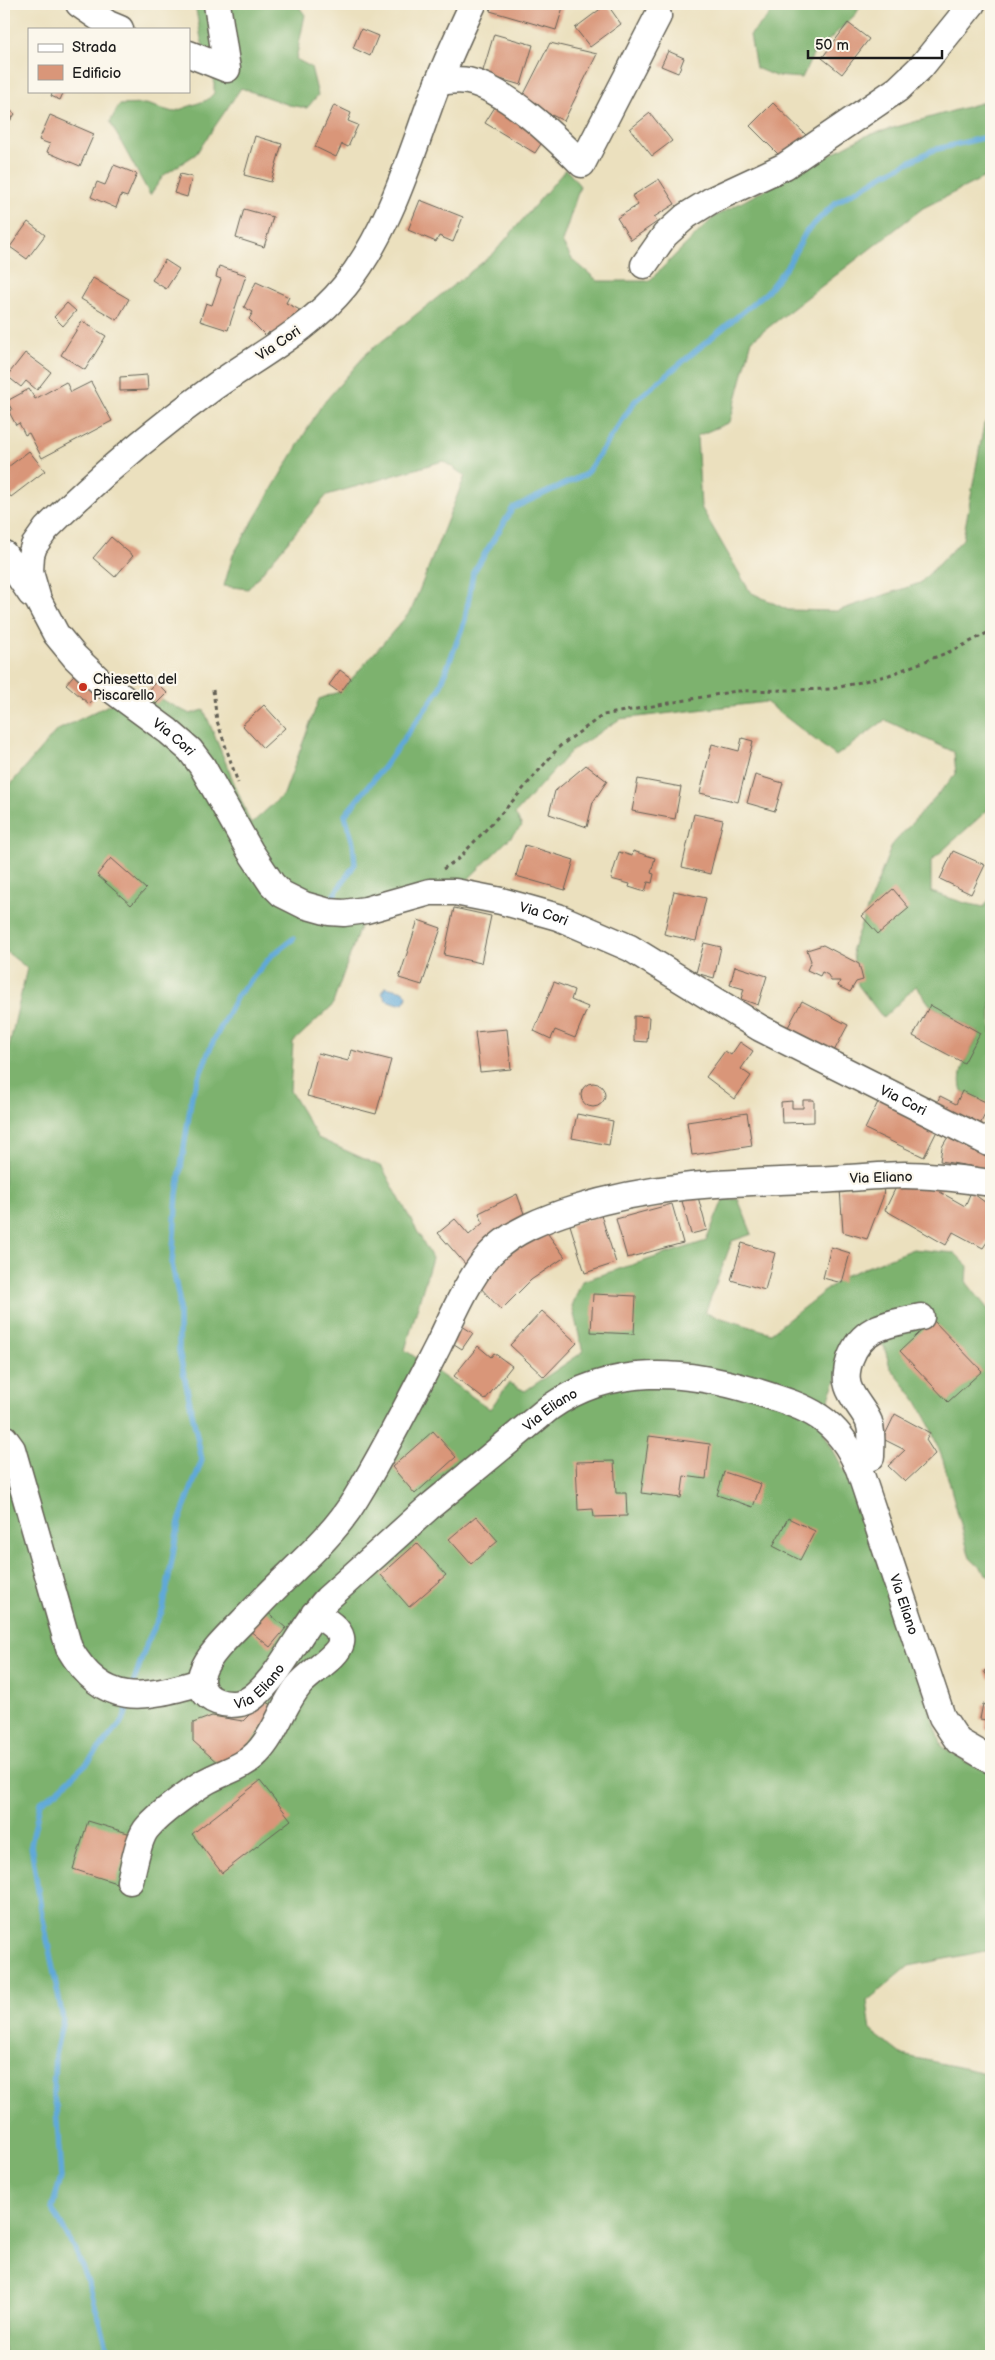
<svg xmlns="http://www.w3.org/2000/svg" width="995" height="2360" font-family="'Balsamiq Sans',sans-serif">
<rect width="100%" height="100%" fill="#fbf7ec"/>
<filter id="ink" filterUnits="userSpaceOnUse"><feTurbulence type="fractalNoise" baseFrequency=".02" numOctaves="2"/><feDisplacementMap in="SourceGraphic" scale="10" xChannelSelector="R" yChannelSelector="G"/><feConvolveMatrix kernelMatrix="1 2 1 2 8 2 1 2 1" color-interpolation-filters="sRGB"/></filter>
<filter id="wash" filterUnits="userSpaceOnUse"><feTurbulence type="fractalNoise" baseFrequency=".0096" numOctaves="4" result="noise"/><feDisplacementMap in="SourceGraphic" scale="20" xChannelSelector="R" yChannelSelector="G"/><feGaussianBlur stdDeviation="1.12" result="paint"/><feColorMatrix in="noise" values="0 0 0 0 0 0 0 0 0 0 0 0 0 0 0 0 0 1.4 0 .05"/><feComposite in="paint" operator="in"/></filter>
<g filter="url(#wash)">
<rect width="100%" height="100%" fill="#ebe0be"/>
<g fill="#7db26e" stroke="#4c6745">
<path d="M195 4H297L305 15 296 59 311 67 318 95 307 108 289 105 241 88 196 154 164 175 150 195 110 122 119 105 146 104 173 112 207 100 214 93V82L201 39Z"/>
<path d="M785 4H861L856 14 813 55 802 78 775 76 756 68 750 35 774 10Z"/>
<path d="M991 100V174L923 208 752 340 730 422 697 436 701 507 750 592 788 610 837 611 920 583 963 539 984 424 991 415V807L931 861V892L965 903 984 907 991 897V1106L962 1091C955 1071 971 1051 980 1033L930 1005 916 986 883 1018 858 985 852 948 892 845 956 774 954 752 885 720 836 756 766 702 620 719 571 751 515 814 522 826 455 892 366 910 332 1006 293 1042 290 1091 318 1138 382 1167 432 1258 405 1350 490 1409 509 1383 525 1391 583 1352 572 1306 582 1281 706 1241 723 1200 738 1199 752 1234 732 1241 705 1313 771 1333 844 1276 913 1249 955 1253 968 1266 967 1283 991 1313V1578L970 1558 943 1460 927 1419 916 1400 890 1367 884 1346 858 1329 830 1395 824 1433 859 1498 942 1746 964 1761 991 1773V1950L909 1966 867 2001 871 2031 902 2055 991 2074V2356H4V1057L9 1047 27 968 4 950V792L56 731 141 689 190 714 204 710 251 824 284 794 319 699 341 691 411 611 465 476 443 461 327 495 248 589 224 586 233 555 321 406 367 353 493 254 566 169 580 186 562 242 572 259 598 281H649L714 217 865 136Z"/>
</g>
<path fill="#61a9d8" stroke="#3e627a" d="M385 987 404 991 407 996 405 1002 399 1004 386 1000 382 993Z"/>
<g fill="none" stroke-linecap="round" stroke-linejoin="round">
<g stroke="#61a9d8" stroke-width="5.5">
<path d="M334 895 355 864 353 843 345 815 383 768 439 690 465 620 473 573 513 508 586 474 635 401 767 292 788 265 806 232 835 203 883 175 933 150 991 136"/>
<path d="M132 1687 147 1643 163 1609 179 1522 202 1460 179 1351V1299L172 1264 177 1194 192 1095 211 1046 237 996 272 955 293 939"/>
<path d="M110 2356 90 2288 77 2254 52 2208 61 2178 56 2106 53 2094 55 2055 63 2019 41 1909 31 1845 40 1803 57 1791 87 1763 124 1719 129 1701"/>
</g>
</g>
<g id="blocks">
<g fill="#d99679">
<path d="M492 4H564L556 30 490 11Z"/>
<path d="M607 4 621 24 590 47 575 28Z"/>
<path d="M848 23 869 39 842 74 822 58Z"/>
<path d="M361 29 378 36 370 56 353 48Z"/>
<path d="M494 34 533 45 521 85 482 74Z"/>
<path d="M550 43 597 54 564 121 521 100Z"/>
<path d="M668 51 684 58 678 73 661 66Z"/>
<path d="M53 91H64L60 100 51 96Z"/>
<path d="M498 102 548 133 535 153 485 123Z"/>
<path d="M773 103 807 136 783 159 750 126Z"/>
<path d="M334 105 351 113 348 121 358 125 348 147 342 144 336 157 315 147Z"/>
<path d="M4 106 15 114 4 129Z"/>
<path d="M650 113 672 141 652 156 630 129Z"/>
<path d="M50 115 94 134 80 166 47 152 50 144 39 140Z"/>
<path d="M255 136 282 144 271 182 244 175Z"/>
<path d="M114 165 137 174 127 197 121 195 116 208 91 197 97 182 105 185Z"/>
<path d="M180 174 192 177 187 197 174 193Z"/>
<path d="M659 179 675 204 654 217 657 222 631 240 617 218 638 205 632 196Z"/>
<path d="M420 200 463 217 453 242 439 236 436 242 408 230Z"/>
<path d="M244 209 273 217 264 247 236 238Z"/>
<path d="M28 222 45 235 27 259 10 247Z"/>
<path d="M165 260 179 269 166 289 152 280Z"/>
<path d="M219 266 246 275 228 330 200 321 206 303 212 305 221 279 216 277Z"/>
<path d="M93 278 129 299 117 320 81 299Z"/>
<path d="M256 282 289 297 286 303 300 310 286 323 279 342 269 332 266 336 249 319 253 312 244 307Z"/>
<path d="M67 303 76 311 63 326 54 317Z"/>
<path d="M82 321 106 336 85 370 61 355Z"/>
<path d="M25 353 51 372 37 390 26 381 21 387 7 376Z"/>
<path d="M147 375 148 390 120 391V377Z"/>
<path d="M66 382 71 392 91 382 112 421 42 458 29 433 25 435 19 423 16 425 9 412 12 410 7 401 29 389 35 399Z"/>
<path d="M29 451 45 471 11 497 4 488V470Z"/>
<path d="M111 537 133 556 115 577 93 558Z"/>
<path d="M78 670 101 691 89 704 66 684Z"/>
<path d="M340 670 351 678 340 693 329 685Z"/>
<path d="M156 682 167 693 156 704 145 693Z"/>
<path d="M264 705 285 728 263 748 242 725Z"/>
<path d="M742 738 753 741 738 802 700 793 712 744 739 751Z"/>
<path d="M586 765 607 781 593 802 587 827 549 814 555 791Z"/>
<path d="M755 775 783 783 775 811 747 803Z"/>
<path d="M638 779 681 787 675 819 632 811Z"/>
<path d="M694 814 723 820 710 874 682 867Z"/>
<path d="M525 845 574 860 565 890 516 876Z"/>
<path d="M633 851 655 858 651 873 654 874 652 883 648 882 645 892 629 887 630 884 611 879 619 852 632 856Z"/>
<path d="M953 851 985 865 971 894 940 879Z"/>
<path d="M111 858 146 889 131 905 97 875Z"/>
<path d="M893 889 909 908 878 934 862 916Z"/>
<path d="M674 891 706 898 696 941 664 934Z"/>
<path d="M454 908 491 916 481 963 444 955Z"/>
<path d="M418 920 441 928 422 985 399 978Z"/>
<path d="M704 943 721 947 714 978 696 973Z"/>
<path d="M823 945 859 964 863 980 856 982 850 992 838 986 840 981H831L828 975 822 972 820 976 807 970 811 961 807 950Z"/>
<path d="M735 966 767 976 758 1005 741 999 744 989 730 985Z"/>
<path d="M554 982 574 990 571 1000 588 1007 575 1038 555 1030 551 1039 534 1031Z"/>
<path d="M802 1001 848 1025 833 1053 787 1029Z"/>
<path d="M930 1005 980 1033 964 1063 913 1036Z"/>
<path d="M634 1016 649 1017 647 1042 634 1041Z"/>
<path d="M507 1029 511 1069 480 1072 475 1032Z"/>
<path d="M740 1042 753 1051 741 1069 751 1076 735 1099 706 1077 725 1051 731 1055Z"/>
<path d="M351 1050 391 1060 376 1114 307 1096 318 1053 348 1061Z"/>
<circle cx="593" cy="1095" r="12"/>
<path d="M962 1091 990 1104 977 1131 934 1110 940 1096 956 1104Z"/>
<path d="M880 1098 939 1127 924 1157 865 1129Z"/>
<path d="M803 1100H814V1122L782 1123 781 1102 792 1101V1108H803Z"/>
<path d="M747 1113 752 1146 692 1155 687 1122Z"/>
<path d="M577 1114 613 1121 609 1145 572 1138Z"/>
<path d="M949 1135 991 1155 987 1169 940 1161 942 1147Z"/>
<path d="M898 1183 943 1187 940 1192 965 1206 971 1192 989 1205 991 1202V1236L983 1248 953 1232 946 1245 885 1210Z"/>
<path d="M884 1187 883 1197 867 1239 843 1232 840 1189Z"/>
<path d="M517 1194 527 1222 466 1265 438 1233 455 1219 469 1235 483 1223 479 1213Z"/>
<path d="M698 1197 707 1230 691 1234 682 1201Z"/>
<path d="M672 1204 683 1243 627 1258 616 1219Z"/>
<path d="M601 1215 616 1263 585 1273 570 1225Z"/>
<path d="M545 1230 565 1257 531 1280 501 1310 479 1286 508 1253Z"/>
<path d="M742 1243 775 1253 765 1290 731 1280Z"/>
<path d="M831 1247 850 1253 842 1283 823 1278Z"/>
<path d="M593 1294 636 1296 634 1334 591 1332Z"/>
<path d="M542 1311 577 1343 544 1377 510 1345Z"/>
<path d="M933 1320 982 1371 948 1402 900 1351Z"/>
<path d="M462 1326 473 1333 462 1349 451 1342Z"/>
<rect x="4" y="1333" width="3" height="56"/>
<path d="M478 1346 491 1357 494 1353 512 1366 485 1400 454 1376Z"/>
<path d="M895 1414 930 1433 926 1440 935 1454 905 1482 888 1466 905 1450 883 1439Z"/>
<path d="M433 1431 456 1457 415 1494 392 1467Z"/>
<path d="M649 1436 710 1444 706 1479 684 1476 681 1498 641 1493Z"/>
<path d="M614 1461 616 1493H626L627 1516 594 1517 593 1509 578 1510 576 1462Z"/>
<path d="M724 1472 761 1484 753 1507 717 1495Z"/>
<path d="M476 1516 498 1541 471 1564 449 1539Z"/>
<path d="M788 1518 815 1531 800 1560 773 1546Z"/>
<path d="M417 1543 446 1575 409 1607 381 1575Z"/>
<path d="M266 1611 286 1628 270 1647 249 1630Z"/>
<path d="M991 1667V1678L989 1679 984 1671Z"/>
<path d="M264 1700 278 1709 244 1751 219 1764 193 1741V1723L212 1716 243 1721Z"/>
<path d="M983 1704 991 1706V1730L985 1729 986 1720 980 1719Z"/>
<path d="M260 1781 291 1820 222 1873 192 1834Z"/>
<path d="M88 1821 131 1834 116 1883 73 1869Z"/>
</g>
</g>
</g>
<g filter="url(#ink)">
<use href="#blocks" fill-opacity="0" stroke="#646155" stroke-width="1"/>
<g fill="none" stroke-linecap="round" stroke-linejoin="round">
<g stroke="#646155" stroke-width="29">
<g id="minor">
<path d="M79 4 108 24 120 29"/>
<path id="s1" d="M473 4C458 36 443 68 431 101 408 164 388 232 345 286 310 329 259 355 214 387 157 428 96 479 46 529L34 546 31 555 30 572 38 600 56 634 75 657 100 681 168 731 190 750 202 766 250 851 272 884 282 894 304 905 329 912 344 913 366 910 430 892H455L501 901 558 917 630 948 760 1028 991 1144"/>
<path d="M189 54 227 69 217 4"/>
<path d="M438 82C448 81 458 79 468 81 506 89 555 137 582 164L658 16"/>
<path d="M644 265 665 235 686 216 712 200 785 166 898 89 921 67 972 4"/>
<path d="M4 554 31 594"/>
<path id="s2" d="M991 1183C963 1179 934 1175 905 1175 873 1175 840 1180 807 1180 723 1183 656 1184 575 1209 546 1218 511 1231 489 1255 467 1281 453 1315 438 1346 412 1397 386 1449 356 1498 330 1542 287 1573 253 1611 238 1627 208 1653 202 1673 193 1702 235 1712 253 1697 283 1673 300 1628 327 1599L428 1508 549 1408C611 1364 685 1370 754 1391 805 1407 837 1415 859 1469L942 1717 958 1741 991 1760"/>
<path d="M4 1438 12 1449 69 1648C104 1708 142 1699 201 1682"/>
<path d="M856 1463 871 1457C871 1446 873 1434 869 1422 864 1410 852 1399 848 1386 845 1377 847 1368 850 1359 862 1325 890 1324 921 1317"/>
<path d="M130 1881C134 1866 138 1837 148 1827 159 1814 190 1791 205 1782 222 1772 243 1768 257 1753 277 1733 283 1702 302 1682 328 1657 369 1641 314 1614"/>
</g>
</g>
<g stroke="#646155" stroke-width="3" stroke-dasharray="4 4" stroke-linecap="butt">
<path d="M213 690 217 721 238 783"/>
<path d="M443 869 458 859 510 804 560 746 603 715 736 691 832 689 889 675 954 650 991 631"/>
</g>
<use href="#minor" stroke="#fff" stroke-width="26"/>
</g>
</g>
<circle fill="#c8321e" stroke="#fbf7ec" stroke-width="2" cx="83" cy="687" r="5"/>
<g text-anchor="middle" stroke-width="4.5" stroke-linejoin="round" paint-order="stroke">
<g font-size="14" fill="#1c1c1c" stroke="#fbf7ec">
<text transform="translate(278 343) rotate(-34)" y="5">Via Cori</text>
<text dy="5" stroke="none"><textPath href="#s1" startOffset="969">Via Cori</textPath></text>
<text dy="5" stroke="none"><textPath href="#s1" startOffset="1432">Via Cori</textPath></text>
<text dy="5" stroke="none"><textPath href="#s1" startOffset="1838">Via Cori</textPath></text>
<text transform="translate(881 1177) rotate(-2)" y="5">Via Eliano</text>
<text dy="5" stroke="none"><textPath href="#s2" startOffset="1519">Via Eliano</textPath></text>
<text dy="5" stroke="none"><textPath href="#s2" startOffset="2012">Via Eliano</textPath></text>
<text dy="5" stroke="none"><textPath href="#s2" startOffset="1114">Via Eliano</textPath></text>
</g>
<g font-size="14" fill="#1c1c1c" stroke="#fbf7ec" text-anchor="start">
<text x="93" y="684">Chiesetta del<tspan x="93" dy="16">Piscarello</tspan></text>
</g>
</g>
<rect width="995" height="2360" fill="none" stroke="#fbf7ec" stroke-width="20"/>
<rect x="28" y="28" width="162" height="65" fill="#fbf7ec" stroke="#a29f99"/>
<rect x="38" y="44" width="25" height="8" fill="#ffffff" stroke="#a29f99"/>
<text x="72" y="52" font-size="15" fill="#1c1c1c">Strada</text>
<rect x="38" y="65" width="25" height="15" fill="#d99679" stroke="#a29f99"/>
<text x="72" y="78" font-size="15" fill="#1c1c1c">Edificio</text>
<path d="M808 50v8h134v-8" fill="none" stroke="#1c1c1c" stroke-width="2.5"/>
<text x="815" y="50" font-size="15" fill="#1c1c1c" stroke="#fbf7ec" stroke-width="4" paint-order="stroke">50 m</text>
</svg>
